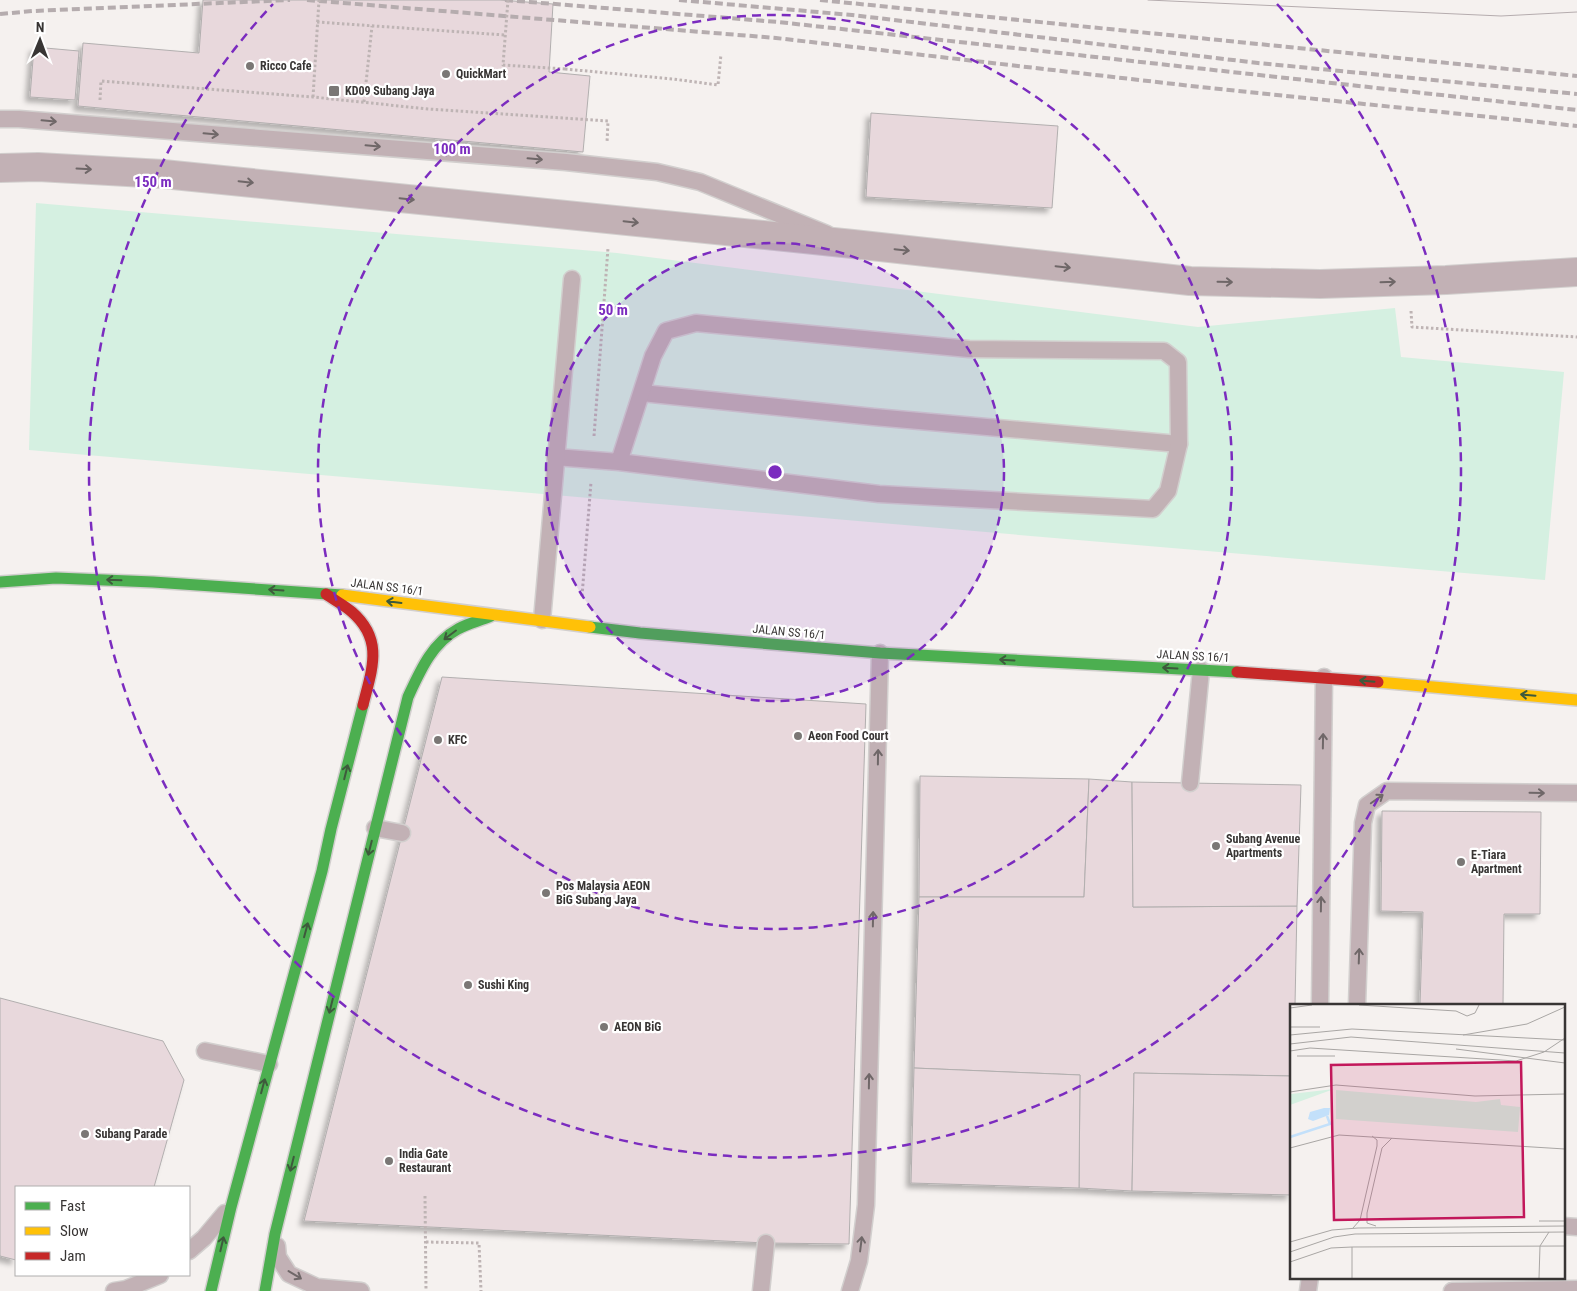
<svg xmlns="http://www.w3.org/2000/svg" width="1577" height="1291" font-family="'Roboto Condensed',sans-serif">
<defs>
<filter id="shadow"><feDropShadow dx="-4.5" dy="4.5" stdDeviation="2.5" flood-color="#0004"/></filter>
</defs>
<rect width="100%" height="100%" fill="#f5f1ef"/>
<path fill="#d5f0e1" d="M36 203 617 253 1198 327 1395 308 1401 357 1564 372 1545 580 29 450Z"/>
<g fill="#e8d8dc" stroke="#b2afaf" filter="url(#shadow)">
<path d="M203 0H500L553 4 549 72 590 76 583 152 78 106 83 43 199 53Z"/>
<path d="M34 47 79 51 75 100 30 97Z"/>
<path d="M871 113 1058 126 1052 208 866 197Z"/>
<path d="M442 677 866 704 849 1244 766 1243 304 1221Z"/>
<path d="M920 776 1089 779 1084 897H919Z"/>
<path d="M1089 779 1132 782 1133 907 1297 906 1295 1005H1291V1076L1134 1073 1132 1191 1079 1188 1080 1075 914 1068 919 897H1084Z"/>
<path d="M1132 782 1301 785 1297 906 1133 907Z"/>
<path d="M1382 811 1541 812 1540 914H1504L1503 1005H1420L1423 912 1381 911Z"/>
<path d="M0 998 163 1041 184 1080 154 1187H16V1260L0 1256Z"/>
<path d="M914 1068 1080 1075 1079 1188 911 1183Z"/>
<path d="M1134 1073 1291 1076V1195L1132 1191Z"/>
</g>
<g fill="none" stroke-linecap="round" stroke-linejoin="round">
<g stroke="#d2cfce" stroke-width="19">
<g id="lane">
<path d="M0 119H19L566 162 657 172 700 182 827 234"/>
<path d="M642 393 874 417 1179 444"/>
<path d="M555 457 619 462 653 356 666 331 696 323 969 349 1164 351 1178 362 1179 444 1168 491 1153 509 879 494 619 462"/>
<path d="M542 620 572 279"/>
<path d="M1190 783 1201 670"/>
<path d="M375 828 402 833"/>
<path d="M1320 1005 1324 677"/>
<path d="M1357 1005 1363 823 1367 805 1387 791 1577 793"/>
<path d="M205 1051 269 1064"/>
<path d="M1563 1226 1577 1227"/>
<path d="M277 1246 278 1257 289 1274 317 1287 361 1291"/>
<path d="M189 1251 204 1238 225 1213"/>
<path d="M114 1291 126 1289 160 1275"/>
<path d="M761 1291 766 1243"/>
<path d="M850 1291 859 1261 866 1205 880 653"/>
<path d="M1308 1291 1310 1277"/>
<path d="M1452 1291 1577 1289"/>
</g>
</g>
<g stroke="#d2cfce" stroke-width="30">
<path id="street" d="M0 168 38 167 163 174 853 244 1190 281 1320 284 1446 280 1577 272"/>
</g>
<g stroke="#d2cfce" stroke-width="14">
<g id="fast">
<path d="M0 582 56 578 153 582 342 595"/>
<path d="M590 627 640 633 880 653 1237 672"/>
<path d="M211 1291 231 1207 322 871 331 829 363 705"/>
<path d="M265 1291 275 1234 408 697C420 671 432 643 458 629 468 623 480 621 491 616"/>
</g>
</g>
<g stroke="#d2cfce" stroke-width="14">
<g id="slow">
<path d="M342 595 590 627"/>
<path d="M1378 682 1577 700"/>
</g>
</g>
<g stroke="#d2cfce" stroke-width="14">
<g id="jam">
<path d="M326 594C334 600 344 605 352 612 384 640 372 669 363 705"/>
<path d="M1237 672 1378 682"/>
</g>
</g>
<g stroke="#beb4b4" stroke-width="3" stroke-dasharray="2.5 2.5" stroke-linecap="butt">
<path d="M317 22 505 35"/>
<path d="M565 69 673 79 718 85 721 54"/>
<path d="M100 100 101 81 313 97 428 109 608 121 607 143"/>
<path d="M364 102 372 26"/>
<path d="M1411 311 1412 327 1577 337"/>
<path d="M594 436 608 248"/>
<path d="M582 596 591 482"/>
<path d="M425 1196 426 1291"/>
<path d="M426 1242 479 1243 481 1291"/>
</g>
<use href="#lane" stroke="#c2b1b5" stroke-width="16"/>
<use href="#street" stroke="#c2b1b5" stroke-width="28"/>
<use href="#fast" stroke="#4caf50" stroke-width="11"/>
<use href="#slow" stroke="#ffc107" stroke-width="11"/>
<use href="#jam" stroke="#c62828" stroke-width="11"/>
<path stroke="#b5acae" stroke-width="1" d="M1148 0 1501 16 1577 12"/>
<g stroke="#b5acae" stroke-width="4" stroke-dasharray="8 4" stroke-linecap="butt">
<path d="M307 0 776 38 1200 87 1577 126"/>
<path d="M505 0 778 22 1577 110"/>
<path d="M679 0 852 15 1258 63 1577 94"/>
<path d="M820 0 1577 76"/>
<path d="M0 14 33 11 290 0"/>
</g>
<g stroke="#beb4b4" stroke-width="3" stroke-dasharray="2.5 2.5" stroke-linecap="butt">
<path d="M508 0 503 65 565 69"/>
<path d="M313 97 319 0"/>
</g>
</g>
<defs><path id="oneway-shaft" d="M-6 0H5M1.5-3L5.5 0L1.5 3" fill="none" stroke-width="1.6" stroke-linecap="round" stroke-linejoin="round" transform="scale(1.25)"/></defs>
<g stroke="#6f6768">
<use href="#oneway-shaft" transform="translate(49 121) rotate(5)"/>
<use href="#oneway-shaft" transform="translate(211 134) rotate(5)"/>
<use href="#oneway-shaft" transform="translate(373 146) rotate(5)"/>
<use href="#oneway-shaft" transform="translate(535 159) rotate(5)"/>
<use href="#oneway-shaft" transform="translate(84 169) rotate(3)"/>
<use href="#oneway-shaft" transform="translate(246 182) rotate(6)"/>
<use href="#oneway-shaft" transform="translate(407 199) rotate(6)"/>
<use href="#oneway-shaft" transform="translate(631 222) rotate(6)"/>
<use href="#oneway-shaft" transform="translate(902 250) rotate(6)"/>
<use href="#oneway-shaft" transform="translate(1063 267) rotate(6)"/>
<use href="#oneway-shaft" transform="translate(1225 282) rotate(1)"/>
<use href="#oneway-shaft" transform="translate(1388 282) rotate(-2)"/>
<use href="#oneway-shaft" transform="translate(1323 741) rotate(-89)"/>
<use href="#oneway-shaft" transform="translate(878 757) rotate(-89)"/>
<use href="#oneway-shaft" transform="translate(1537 793) rotate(1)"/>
<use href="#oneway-shaft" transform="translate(1377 799) rotate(-35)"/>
<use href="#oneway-shaft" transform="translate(1321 904) rotate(-89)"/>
<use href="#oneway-shaft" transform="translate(873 919) rotate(-89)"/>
<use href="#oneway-shaft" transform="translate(1359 956) rotate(-88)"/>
<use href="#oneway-shaft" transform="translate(869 1081) rotate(-89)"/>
<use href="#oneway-shaft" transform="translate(861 1244) rotate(-83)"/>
<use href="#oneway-shaft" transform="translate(295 1275) rotate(31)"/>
</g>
<g stroke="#3e5a3c">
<use href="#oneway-shaft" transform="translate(114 580) rotate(-178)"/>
<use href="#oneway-shaft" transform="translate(276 590) rotate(-176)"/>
<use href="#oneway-shaft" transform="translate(394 602) rotate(-173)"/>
<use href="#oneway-shaft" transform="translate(450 635) rotate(143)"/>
<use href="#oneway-shaft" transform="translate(1007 660) rotate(-177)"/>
<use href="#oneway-shaft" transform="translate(1170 668) rotate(-177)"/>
<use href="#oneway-shaft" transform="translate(1367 681) rotate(-175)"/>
<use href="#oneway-shaft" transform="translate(1528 695) rotate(-175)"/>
<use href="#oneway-shaft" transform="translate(346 772) rotate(-76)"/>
<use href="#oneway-shaft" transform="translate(370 848) rotate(104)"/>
<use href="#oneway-shaft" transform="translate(306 930) rotate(-75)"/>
<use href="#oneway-shaft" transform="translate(331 1006) rotate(104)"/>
<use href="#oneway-shaft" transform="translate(263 1086) rotate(-75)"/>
<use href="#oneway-shaft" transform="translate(292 1164) rotate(104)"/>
<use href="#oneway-shaft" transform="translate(222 1244) rotate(-77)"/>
</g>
<circle cx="775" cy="472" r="229" fill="#7b2cbf" fill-opacity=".12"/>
<g fill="none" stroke="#7b2cbf" stroke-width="2.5" stroke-dasharray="9 6">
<circle cx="775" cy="472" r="229"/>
<circle cx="775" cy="472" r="457"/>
<path d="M1277 4A686 686 0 1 1 273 4"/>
</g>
<g fill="#7a7775" stroke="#fff" stroke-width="2">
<circle cx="250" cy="66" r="5"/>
<circle cx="446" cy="74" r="5"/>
<rect x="328" y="85" width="12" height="12" rx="2.5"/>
<circle cx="798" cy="736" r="5"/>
<circle cx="438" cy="740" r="5"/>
<circle cx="1216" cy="846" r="5"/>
<circle cx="1461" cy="862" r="5"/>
<circle cx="546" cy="893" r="5"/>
<circle cx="468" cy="985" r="5"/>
<circle cx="604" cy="1027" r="5"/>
<circle cx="85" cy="1134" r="5"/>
<circle cx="389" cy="1161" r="5"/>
</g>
<g text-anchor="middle" stroke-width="4.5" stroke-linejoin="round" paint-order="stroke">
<g font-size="12" font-weight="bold" fill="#383534" stroke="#fff" text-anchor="start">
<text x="260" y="70">Ricco Cafe</text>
<text x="456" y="78">QuickMart</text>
<text x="345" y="95">KD09 Subang Jaya</text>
<text x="808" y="740">Aeon Food Court</text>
<text x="448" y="744">KFC</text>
<text x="1226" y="843">Subang Avenue<tspan x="1226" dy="14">Apartments</tspan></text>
<text x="1471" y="859">E-Tiara<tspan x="1471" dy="14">Apartment</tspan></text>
<text x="556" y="890">Pos Malaysia AEON<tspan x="556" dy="14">BiG Subang Jaya</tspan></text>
<text x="478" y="989">Sushi King</text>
<text x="614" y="1031">AEON BiG</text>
<text x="95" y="1138">Subang Parade</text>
<text x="399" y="1158">India Gate<tspan x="399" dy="14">Restaurant</tspan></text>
</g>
<g font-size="12" fill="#383534" stroke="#fff">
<text transform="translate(387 587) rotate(7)" y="4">JALAN SS 16/1</text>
<text transform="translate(789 632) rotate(5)" y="4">JALAN SS 16/1</text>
<text transform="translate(1193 656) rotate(3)" y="4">JALAN SS 16/1</text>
</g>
</g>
<g transform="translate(1290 1004)">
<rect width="275" height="275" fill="#f5f1ef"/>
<path d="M44 85 0 101V100L1 90ZM46 86 186 98 210 95 211 101 230 103 228 128 46 115Z" fill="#d5f0e1"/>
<path d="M34 104H40L39 111 23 117 18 115 20 108Z" fill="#c3e0fa"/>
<path fill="none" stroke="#c3e0fa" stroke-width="2.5" d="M0 133 40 120 37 112"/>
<path fill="none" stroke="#a9a6a4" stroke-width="1" d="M69 1 166 7 177 12 185 9 189 1M0 4 22 1M0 23H30M0 31 62 25 275 36M173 31 237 20 275 3M0 40 61 33 275 49M166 45 275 59M0 47 20 44 226 57 254 48 275 34M7 52H45M0 88 46 81 185 92 275 90M0 144 49 131 275 145M249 217H275M86 222 77 219V209L92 144 102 134M63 224 70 216 87 142V136L82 132M0 238 42 226 68 224 275 222M62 243V274M0 248 44 233 65 230 275 228M0 258 41 244 62 243 275 242M249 274 250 242 259 228"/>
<path fill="#c2185b" fill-opacity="0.15" stroke="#c2185b" stroke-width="2.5" d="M231 58 234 213 44 216 41 61Z"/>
<rect width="275" height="275" fill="none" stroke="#383534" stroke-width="2.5"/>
</g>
<circle cx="775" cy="472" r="8" fill="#7b2cbf" stroke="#fff" stroke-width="2.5"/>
<g font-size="15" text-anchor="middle" font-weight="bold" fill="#7b2cbf" stroke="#fff" stroke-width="4.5" stroke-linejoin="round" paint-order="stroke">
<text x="452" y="154">100 m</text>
<text x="153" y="187">150 m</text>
<text x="613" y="315">50 m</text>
</g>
<rect x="15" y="1186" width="175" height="90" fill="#ffffff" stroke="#afaeae"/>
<rect x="25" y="1202" width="25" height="8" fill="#4caf50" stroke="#afaeae"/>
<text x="60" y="1211" font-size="15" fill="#383534">Fast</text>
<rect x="25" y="1227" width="25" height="8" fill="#ffc107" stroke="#afaeae"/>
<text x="60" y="1236" font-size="15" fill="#383534">Slow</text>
<rect x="25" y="1252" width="25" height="8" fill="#c62828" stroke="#afaeae"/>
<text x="60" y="1261" font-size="15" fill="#383534">Jam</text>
<g transform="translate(40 40) rotate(1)" stroke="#ffffff" stroke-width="4" paint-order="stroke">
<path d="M0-4L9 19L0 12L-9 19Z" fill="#383534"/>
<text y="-8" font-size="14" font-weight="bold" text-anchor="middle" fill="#383534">N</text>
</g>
</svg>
